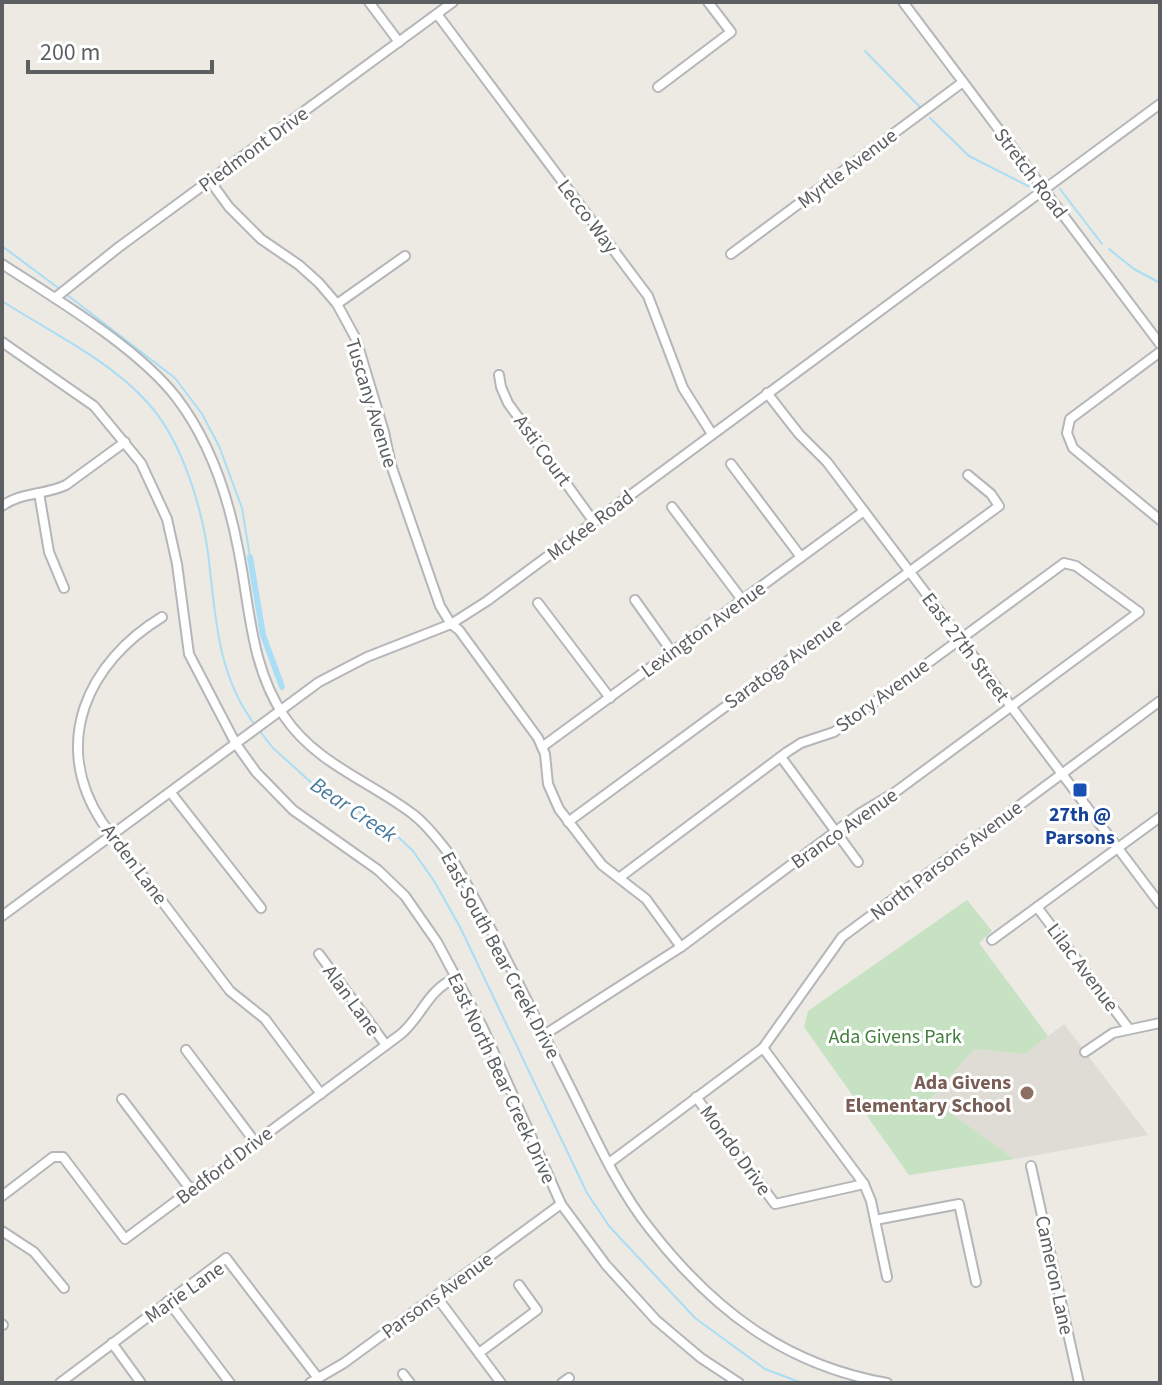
<svg xmlns="http://www.w3.org/2000/svg" width="1162" height="1385" font-family="'Source Sans 3',sans-serif">
<rect width="100%" height="100%" fill="#eceae3"/>
<path fill="#dfdbd5" d="M1064 1024 1148 1135 1014 1159 931 1100 974 1049 1025 1054Z"/>
<path fill="#c6e2c2" d="M967 900 992 931 979 943 1048 1036 1025 1054 974 1049 931 1099 1014 1159 909 1175 804 1027 808 1011Z"/>
<g fill="none" stroke-linecap="round" stroke-linejoin="round">
<g stroke="#aaddf6" stroke-width="2">
<path d="M865 51 920 107"/>
<path d="M930 118 969 156 1034 189"/>
<path d="M1060 189 1102 244"/>
<path d="M2 246 61 290"/>
<path d="M1109 249 1134 269 1160 283"/>
<path d="M66 294 175 378 202 414 219 446 242 508 250 557"/>
<path d="M2 301C50 332 108 359 147 402 184 442 205 516 210 570 216 625 220 679 255 725"/>
<path d="M259 730 273 748 314 785 393 832 413 851 434 881 460 927 587 1193 609 1226 695 1318 765 1369 802 1383"/>
</g>
<path stroke="#aaddf6" stroke-width="6" d="M250 557 263 635 282 687"/>
<g stroke="#b4b6b9" stroke-width="12">
<g id="minor">
<path d="M369 2 399 42"/>
<path d="M903 2 1160 344"/>
<path d="M437 14 648 296 683 388 712 434"/>
<path d="M658 87 731 32 708 2"/>
<path d="M210 181 229 207 261 239 299 265 319 283 337 304 356 339 384 432 391 465 440 606 451 624 459 630 538 738 545 754 548 784 559 809 602 865 646 899 681 947"/>
<path d="M731 254 963 82"/>
<path d="M2 264C56 299 137 347 176 397 210 441 229 499 239 553 250 609 251 667 284 716 316 764 370 781 414 815 428 826 439 841 450 855 493 928 529 1006 567 1081 592 1130 615 1185 650 1229 713 1310 785 1365 887 1383"/>
<path d="M55 298 119 247 453 2"/>
<path d="M337 304 405 256"/>
<path d="M2 342 94 406 141 463 167 519 177 564 189 654 236 744 256 772 293 810 378 870 405 896 437 942 483 1028 561 1204 606 1265 656 1320 701 1358 739 1383"/>
<path d="M1160 352 1070 419 1067 433 1073 448 1160 520"/>
<path d="M499 375 501 387 508 403 594 522"/>
<path d="M767 393 799 434 827 462 1160 904"/>
<path d="M731 464 801 557"/>
<path d="M39 493 49 552 64 588"/>
<path d="M2 506C21 492 45 495 66 485L125 442"/>
<path d="M672 507 743 601"/>
<path d="M635 600 672 652"/>
<path d="M538 603 610 698"/>
<path d="M162 617C88 662 50 743 102 822L230 991 265 1019 321 1094"/>
<path d="M542 747 864 511"/>
<path d="M781 757 858 862"/>
<path d="M171 793 261 908"/>
<path d="M568 822 999 506 991 494 968 475"/>
<path d="M1037 907 1129 1029"/>
<path d="M2 916 319 682 367 657 451 624 487 601 1160 104"/>
<path d="M992 940 1160 817"/>
<path d="M319 954 386 1045"/>
<path d="M544 1035 681 947 859 814 894 793 1139 612 1076 566 1064 563 834 732 801 743 787 752 619 878"/>
<path d="M763 1048 864 1184 871 1201 887 1277"/>
<path d="M186 1050 255 1142"/>
<path d="M1085 1052 1113 1033 1160 1023"/>
<path d="M696 1097 775 1204 864 1184"/>
<path d="M122 1099 191 1190"/>
<path d="M609 1163 763 1048 842 937 1160 701"/>
<path d="M1031 1166 1079 1383"/>
<path d="M2 1196 53 1157H63L125 1239 401 1034C424 1014 426 991 457 977"/>
<path d="M875 1220 959 1204 976 1282"/>
<path d="M2 1231 34 1252 64 1288"/>
<path d="M436 1296 501 1383"/>
<path d="M168 1301 230 1383"/>
<path d="M2 1324 3 1325"/>
<path d="M112 1343 141 1383"/>
<path d="M479 1353 537 1310 519 1285"/>
<path d="M403 1374 410 1383"/>
<path d="M60 1383 226 1258 318 1378"/>
<path d="M310 1383 344 1363 561 1204"/>
<path d="M562 1383 569 1378"/>
</g>
</g>
<use href="#minor" stroke="#fff" stroke-width="8"/>
</g>
<rect fill="#1a4fb4" stroke="#fff" stroke-width="3" x="1072" y="782" width="16" height="16" rx="4"/>
<circle fill="#8d6e63" stroke="#fff" stroke-width="3" cx="1027" cy="1093" r="8"/>
<g text-anchor="middle" stroke-width="6" stroke-linejoin="round" paint-order="stroke">
<g font-size="20" fill="#5c5f62" stroke="#fff">
<text transform="translate(253 149) rotate(-36)" y="7">Piedmont Drive</text>
<text transform="translate(847 168) rotate(-37)" y="7">Myrtle Avenue</text>
<text transform="translate(1031 173) rotate(53)" y="7">Stretch Road</text>
<text transform="translate(588 216) rotate(53)" y="7">Lecco Way</text>
<text transform="translate(372 403) rotate(73)" y="7">Tuscany Avenue</text>
<text transform="translate(543 450) rotate(54)" y="7">Asti Court</text>
<text transform="translate(590 525) rotate(-37)" y="7">McKee Road</text>
<text transform="translate(703 629) rotate(-36)" y="7">Lexington Avenue</text>
<text transform="translate(966 647) rotate(53)" y="7">East 27th Street</text>
<text transform="translate(783 663) rotate(-36)" y="7">Saratoga Avenue</text>
<text transform="translate(882 695) rotate(-36)" y="7">Story Avenue</text>
<text transform="translate(844 828) rotate(-35)" y="7">Branco Avenue</text>
<text transform="translate(946 860) rotate(-37)" y="7">North Parsons Avenue</text>
<text transform="translate(135 864) rotate(53)" y="7">Arden Lane</text>
<text transform="translate(501 955) rotate(62)" y="7">East South Bear Creek Drive</text>
<text transform="translate(1083 967) rotate(53)" y="7">Lilac Avenue</text>
<text transform="translate(352 1000) rotate(54)" y="7">Alan Lane</text>
<text transform="translate(502 1078) rotate(65)" y="7">East North Bear Creek Drive</text>
<text transform="translate(736 1150) rotate(54)" y="7">Mondo Drive</text>
<text transform="translate(224 1165) rotate(-37)" y="7">Bedford Drive</text>
<text transform="translate(1055 1275) rotate(78)" y="7">Cameron Lane</text>
<text transform="translate(184 1292) rotate(-35)" y="7">Marie Lane</text>
<text transform="translate(437 1295) rotate(-36)" y="7">Parsons Avenue</text>
</g>
<g font-size="20" font-weight="bold" fill="#164399" stroke="#fff">
<text x="1080" y="821">27th @<tspan x="1080" dy="23">Parsons</tspan></text>
</g>
<g font-size="20" fill="#417f3d" stroke="#fff">
<text x="895" y="1043">Ada Givens Park</text>
</g>
<g font-size="20" font-weight="bold" fill="#785e54" stroke="#fff" text-anchor="end">
<text x="1011" y="1089">Ada Givens<tspan x="1011" dy="23">Elementary School</tspan></text>
</g>
<g font-size="22" font-style="italic" fill="#477a9d" stroke="#fff">
<text transform="translate(354 809) rotate(34)" y="8">Bear Creek</text>
</g>
</g>
<rect width="1162" height="1385" fill="none" stroke="#5c5f62" stroke-width="8"/>
<path d="M28 60v12h184v-12" fill="none" stroke="#5c5f62" stroke-width="4"/>
<text x="40" y="60" font-size="24" fill="#5c5f62" stroke="#ffffff" stroke-width="6" paint-order="stroke">200 m</text>
</svg>
